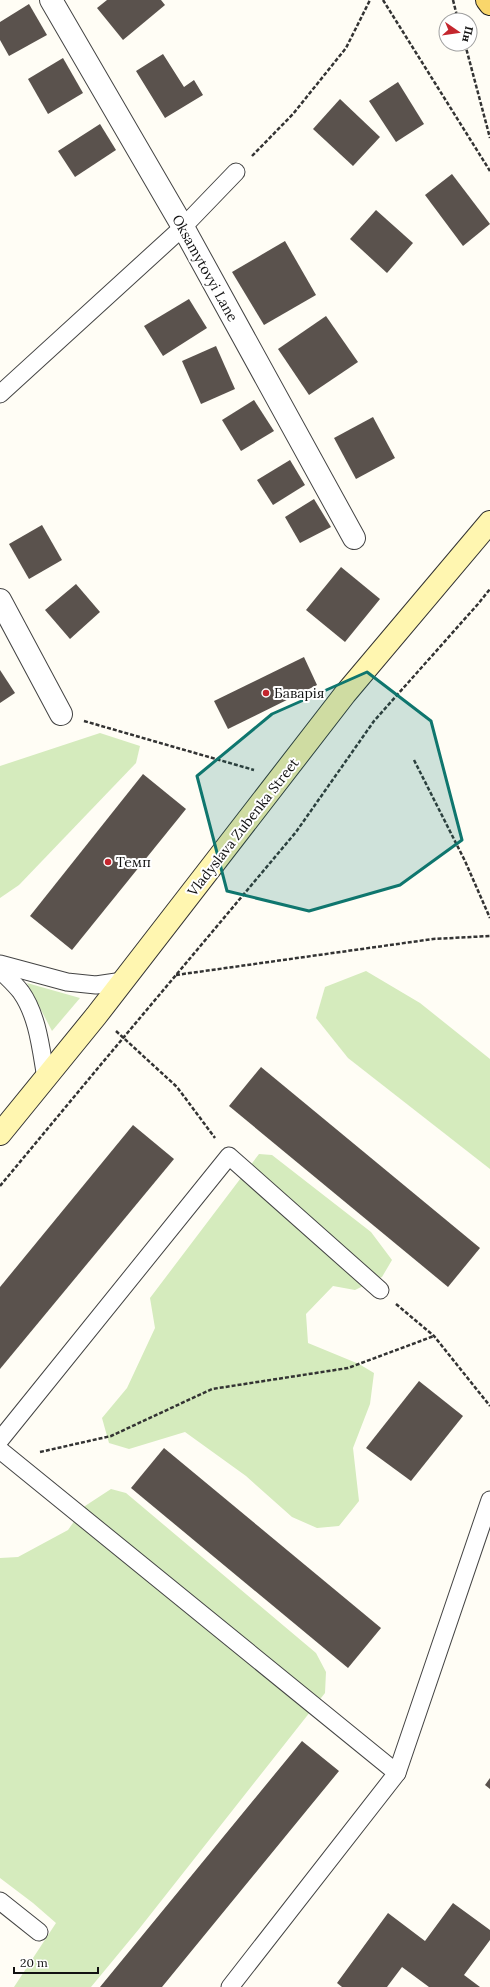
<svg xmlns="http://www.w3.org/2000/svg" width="490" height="1987" font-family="Lora,serif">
<rect width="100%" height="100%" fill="#fffdf5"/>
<g fill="#d5ebbd">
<path d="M100 733 140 746 136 763 19 885 0 898V766Z"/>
<path d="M366 971 420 1003 490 1059V1169L348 1058 316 1018 325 987Z"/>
<path d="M27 983 80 998 52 1031Z"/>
<path d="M259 1154 272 1155 371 1232 392 1260 382 1277 355 1290 333 1286 306 1314 308 1343 359 1364 374 1373 370 1404 353 1448 359 1501 339 1526 317 1528 292 1517 246 1476 185 1432 129 1449 109 1443 102 1418 127 1388 155 1328 150 1298Z"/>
<path d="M111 1489 126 1493 316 1653 326 1672 325 1693 139 1929 91 1987H14L56 1923 33 1903 0 1878V1558L18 1557 68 1530 85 1506Z"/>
</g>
<g fill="#5a524d">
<path d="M107 0H161L165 5 123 40 97 8Z"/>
<path d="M29 4 47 35 9 56 0 40V22Z"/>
<path d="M163 54 184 87 194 80 203 95 165 118 136 71Z"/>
<path d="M63 58 83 93 48 114 28 79Z"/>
<path d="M398 82 424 124 396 142 369 101Z"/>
<path d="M340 99 380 137 353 166 313 129Z"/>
<path d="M100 124 116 150 75 177 58 151Z"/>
<path d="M452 174 490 224 463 246 425 195Z"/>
<path d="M376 210 413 243 387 273 350 239Z"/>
<path d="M285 241 316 295 264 325 232 272Z"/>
<path d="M189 299 207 328 163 356 144 326Z"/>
<path d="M326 316 358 362 309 395 278 349Z"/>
<path d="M216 346 235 389 201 404 182 361Z"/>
<path d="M254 400 274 431 241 451 222 420Z"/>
<path d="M373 417 395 458 356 479 334 438Z"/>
<path d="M290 460 305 485 273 505 257 480Z"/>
<path d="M314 499 331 527 300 543 285 517Z"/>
<path d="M42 525 62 560 29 579 9 544Z"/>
<path d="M341 567 380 599 345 642 306 610Z"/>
<path d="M76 584 100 612 70 639 45 610Z"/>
<path d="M304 657 317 685 228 729 214 701Z"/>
<path d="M0 670 15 693 0 703Z"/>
<path d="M143 774 186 809 72 950 30 916Z"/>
<path d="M261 1067 480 1248 448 1287 229 1106Z"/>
<path d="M133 1125 174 1159 0 1369V1287Z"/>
<path d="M419 1381 463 1416 411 1481 366 1448Z"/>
<path d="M164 1448 381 1628 348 1668 131 1488Z"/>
<path d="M302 1741 339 1771 307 1810 162 1987H100Z"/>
<path d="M490 1778V1789L485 1785Z"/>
<path d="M453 1903 490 1930V1940L464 1975 480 1987H429L402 1967 387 1987H342L337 1983 388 1913 425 1941Z"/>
</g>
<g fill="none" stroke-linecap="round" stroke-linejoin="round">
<g stroke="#444" stroke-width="19">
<g id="lane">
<path d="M0 394 183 227 236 172"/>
<path d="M0 964 67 982 96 985 123 981"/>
<path d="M0 970C7 977 15 984 21 992 38 1016 41 1050 46 1078"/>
<path d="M0 1440 229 1156 380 1290"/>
<path d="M0 1450 397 1773"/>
<path d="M0 1901 39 1932"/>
<path d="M230 1987 397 1773 490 1500"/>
</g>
</g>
<g stroke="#444" stroke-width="24">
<g id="street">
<path d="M51 0 183 227 354 538"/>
<path d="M0 600 61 714"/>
</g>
</g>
<g stroke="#333" stroke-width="24">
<path id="secondary" d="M0 1134 96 1016 345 694 490 522"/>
</g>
<g stroke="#222" stroke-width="24">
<path id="primary" d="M487 0 490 4"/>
</g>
<g stroke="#333" stroke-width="2.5" stroke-dasharray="4 2" stroke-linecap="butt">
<path d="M383 0 490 171"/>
<path d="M453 0 458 20"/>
<path d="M465 44 490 138"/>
<path d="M252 156 293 114 346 48 370 0"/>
<path d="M84 721 254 770"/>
<path d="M414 760 465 861 490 918"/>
<path d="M176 975 433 939 490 936"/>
<path d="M116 1031 177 1087 215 1138"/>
<path d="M0 1186 103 1062 296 832 374 721 478 604 490 589"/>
<path d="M396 1304 434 1336 490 1406"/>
<path d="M40 1452 111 1436 212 1389 348 1368 434 1336"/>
</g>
<use href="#lane" stroke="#fff" stroke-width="17"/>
<use href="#street" stroke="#fff" stroke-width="22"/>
<use href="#secondary" stroke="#fff6b0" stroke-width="22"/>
<use href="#primary" stroke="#f9d66b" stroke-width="22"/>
</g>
<path fill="#0f766e" fill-opacity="0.2" stroke="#0f766e" stroke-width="3" stroke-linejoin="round" d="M367 672 431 721 462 840 400 885 309 911 227 891 197 776 272 714Z"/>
<g fill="#c4262e" stroke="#fff" stroke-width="1.5">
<circle cx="266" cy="693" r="4"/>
<circle cx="108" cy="862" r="4"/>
</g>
<g text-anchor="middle" stroke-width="4" stroke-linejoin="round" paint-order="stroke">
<g font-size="14" fill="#111" stroke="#fff">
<text transform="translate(205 268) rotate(61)" y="5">Oksamytovyi Lane</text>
<text transform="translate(243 827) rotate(-52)" y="5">Vladyslava Zubenka Street</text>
</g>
<g font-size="14" fill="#111" stroke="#fff" text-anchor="start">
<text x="274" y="698">Баварія</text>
<text x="116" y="867">Темп</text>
</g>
</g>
<g transform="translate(458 32) rotate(103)"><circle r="19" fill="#ffffff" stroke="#a0a0a0"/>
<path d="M0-3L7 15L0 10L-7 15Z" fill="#c4262e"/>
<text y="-6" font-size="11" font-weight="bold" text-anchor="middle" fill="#111111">Пн</text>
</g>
<path d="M14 1967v6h84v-6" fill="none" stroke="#111111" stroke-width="2"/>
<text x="20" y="1967" font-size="12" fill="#111111" stroke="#ffffff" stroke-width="3" paint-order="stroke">20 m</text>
</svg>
